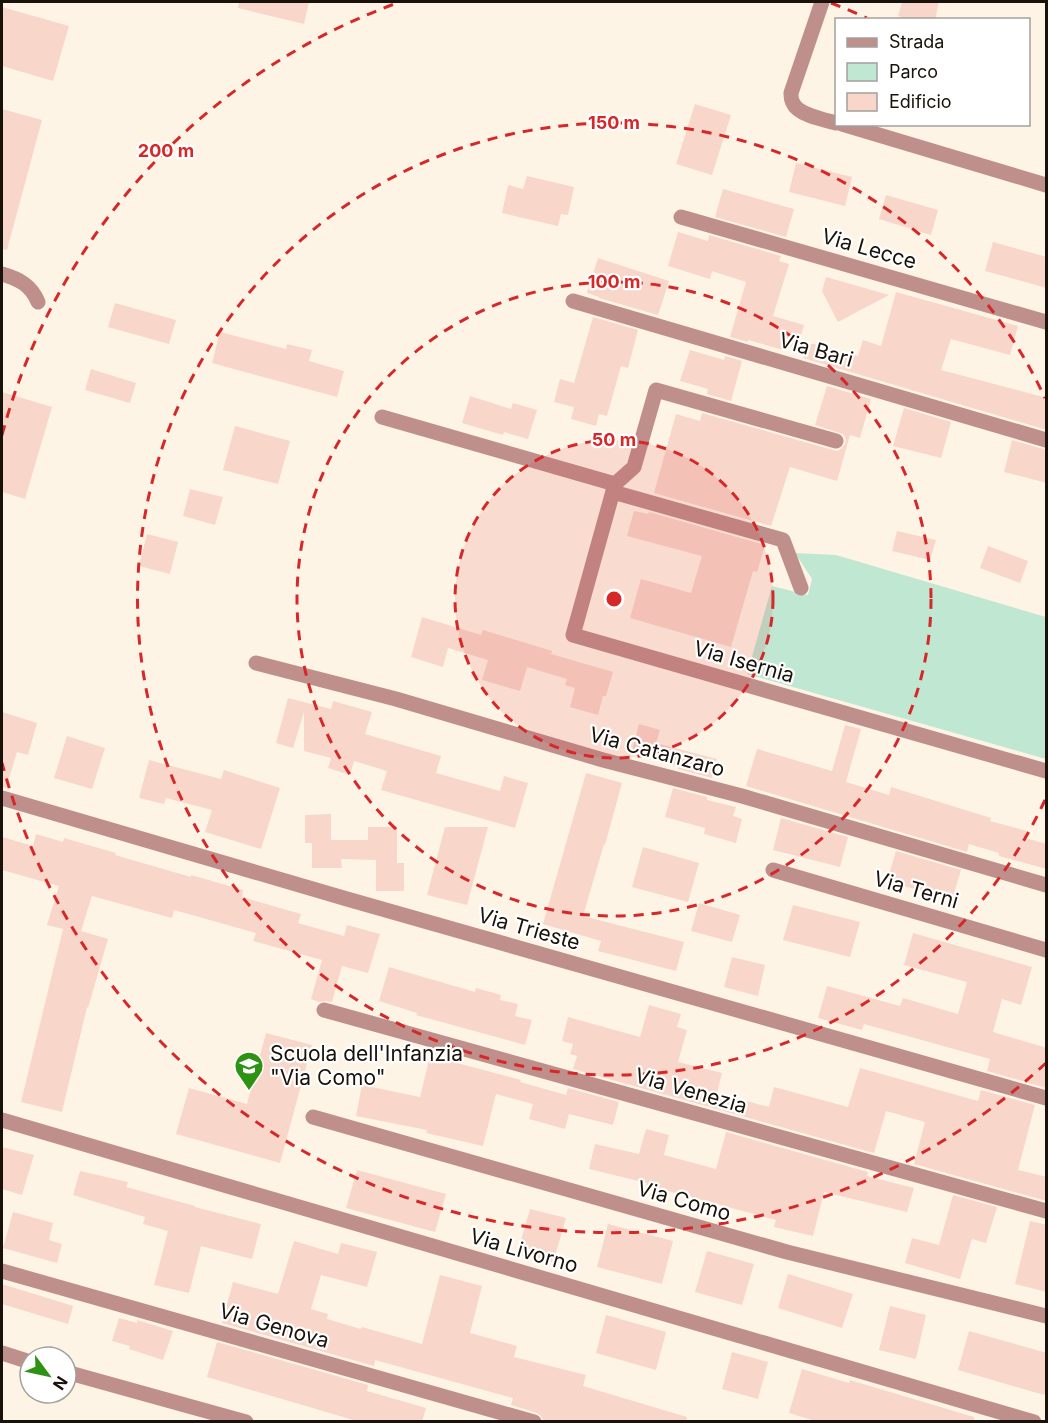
<svg xmlns="http://www.w3.org/2000/svg" width="1048" height="1423" font-family="Inter,sans-serif">
<rect width="100%" height="100%" fill="#fef4e6"/>
<path fill="#bfe7d2" d="M795 553 836 555 1046 617V759L747 674 772 586 808 595 812 579Z"/>
<g fill="#f8d6c9">
<path d="M239 2H309L304 24 238 8Z"/>
<path d="M902 2H939L935 20H911L898 16Z"/>
<path d="M2 7 69 26 53 81 2 66Z"/>
<path d="M695 104 731 115 712 175 676 164Z"/>
<path d="M2 109 42 120 7 250 2 249Z"/>
<path d="M796 163 852 177 845 206 789 192Z"/>
<path d="M527 176 574 187 568 215 561 214 558 226 502 213 508 185 523 189Z"/>
<path d="M723 189 794 209 786 237 715 217Z"/>
<path d="M886 195 938 210 931 235 879 219Z"/>
<path d="M678 232 708 241 709 235 781 256 779 261 789 264 773 316 804 325 799 342 783 350 748 340V342L730 337 746 282 712 271 710 279 668 266Z"/>
<path d="M993 242 1047 257V288L985 271Z"/>
<path d="M598 258 669 281 658 315 599 298V297L587 293Z"/>
<path d="M826 277 889 295 838 322 822 291Z"/>
<path d="M896 292 1018 326 1010 355 951 339 941 370 1047 398V430L803 358 807 344H814L858 356 863 340 881 346Z"/>
<path d="M115 303 176 320 169 344 108 327Z"/>
<path d="M593 317 638 330 628 368 621 366 607 416 599 414 596 426 571 419 574 407 554 402 560 379 574 383Z"/>
<path d="M220 332 286 349 287 344 312 350 309 361 344 371 337 397 212 363Z"/>
<path d="M690 350 724 360 725 356 742 361 731 401 707 394 708 389 680 381Z"/>
<path d="M91 369 136 383 130 403 85 390Z"/>
<path d="M827 386 871 399 860 438 850 435 837 481 790 467 771 526 654 493 676 414 700 421 702 413 833 450 838 451 842 448 845 444 846 439 843 434 815 425Z"/>
<path d="M2 392 52 407 25 499 2 492Z"/>
<path d="M470 396 511 409 513 403 537 410 528 439 504 432 503 435 462 423Z"/>
<path d="M904 408 951 422 941 458 893 446Z"/>
<path d="M235 426 290 441 278 484 223 470Z"/>
<path d="M1012 440 1047 450V483L1004 472Z"/>
<path d="M190 489 223 497 215 525 183 516Z"/>
<path d="M634 511 648 514 649 512 765 545 757 572 753 571 731 647 630 618 641 579 691 593 702 556 627 536Z"/>
<path d="M897 531 936 540 930 560 892 551Z"/>
<path d="M147 534 178 542 170 574 139 566Z"/>
<path d="M988 546 1028 561 1020 583 980 568Z"/>
<path d="M422 617 481 635 483 630 552 651 551 654 613 672 606 696H603L598 715 570 707 575 688 565 685 567 679 527 667 520 691 482 680 488 660 448 648 443 667 411 657Z"/>
<path d="M288 698 331 709 333 701 372 712 365 734 441 756 436 773 500 791 504 776 528 783 515 828 381 790 387 771 354 761 350 775 328 768 331 758 304 751V712L293 748 276 743Z"/>
<path d="M2 712 37 723 28 755 17 752 6 788 2 787Z"/>
<path d="M639 724 660 730 656 743 717 759 712 778 678 769 679 767 631 754Z"/>
<path d="M845 725 861 729 846 782 889 795 891 787 991 818 990 821 1027 831 1025 838 1047 844V869L999 856V853L969 844 967 852 746 786 757 749 832 771Z"/>
<path d="M67 736 105 748 92 789 54 778Z"/>
<path d="M149 760 221 779 224 770 280 788 261 849 205 832 212 810 166 798 164 804 139 798Z"/>
<path d="M586 773 622 783 605 845 604 844 583 916 684 942 676 971 598 951 601 941 543 924Z"/>
<path d="M673 788 707 797V800L736 807 733 816 742 819 736 843 704 834 705 828 665 817Z"/>
<path d="M331 814V840H368V827H397V863H404V891H376V860L341 859 342 868H312V843H305V815Z"/>
<path d="M781 818 848 837 840 867 773 850Z"/>
<path d="M445 827H488L467 905 427 895Z"/>
<path d="M36 834 63 842 64 838 116 853 115 855 191 877V875L243 890 242 897 301 914 298 923 344 936 347 925 380 934 368 973 342 966 332 1002 326 1001 319 1002 311 999 322 960 253 941 256 933 174 910 172 918 92 896 81 931 108 939 88 1008 87 1007 62 1112 21 1102 63 929 47 925 59 886 2 870V837L33 846Z"/>
<path d="M643 847 699 863 688 902 632 887Z"/>
<path d="M896 851 961 870 952 900 887 881Z"/>
<path d="M699 903 740 915 732 942 691 931Z"/>
<path d="M793 905 860 922 850 957 783 940Z"/>
<path d="M913 933 1032 967 1021 1005 1002 999 993 1032 1047 1048V1088L987 1071 990 1059 864 1024 862 1030 818 1018 827 986 900 1006 903 998 958 1014 967 982 904 965Z"/>
<path d="M732 957 765 965 758 996 724 987Z"/>
<path d="M389 967 475 992 476 988 501 995 500 1000 518 1004 515 1016 532 1020 525 1045 416 1015 417 1013 379 1001Z"/>
<path d="M649 1005 681 1014 677 1027 687 1030 678 1062 722 1073 717 1093 769 1107 774 1087 848 1107 860 1068 978 1101 981 1090 1035 1105 1018 1170 1047 1177V1201L914 1164 925 1122 886 1111 874 1153 573 1069 577 1056 570 1054 573 1044 562 1041 568 1017 640 1037Z"/>
<path d="M266 1033 312 1045 280 1163 176 1134 189 1088 247 1104Z"/>
<path d="M430 1056 521 1080 520 1082 566 1095 568 1088 619 1102 613 1125 569 1114 565 1129 529 1119 533 1104 496 1094 483 1146 426 1133 427 1130 356 1116 362 1085 420 1097Z"/>
<path d="M646 1129 669 1135 664 1155 716 1169 726 1132 868 1172 867 1176 914 1188 907 1212 824 1192 813 1236 774 1227 776 1220 646 1185 647 1183 589 1169 595 1144 639 1154Z"/>
<path d="M2 1147 34 1155 22 1195 2 1189Z"/>
<path d="M357 1170 446 1194 435 1232 346 1208Z"/>
<path d="M80 1171 128 1182 126 1187 195 1206V1207L261 1224 252 1259 201 1246 189 1293 154 1285 168 1231 143 1224 145 1217 73 1195Z"/>
<path d="M953 1195 997 1207 986 1243 972 1239 960 1279 905 1263 912 1238 939 1245Z"/>
<path d="M530 1209 566 1218 553 1263 517 1254Z"/>
<path d="M13 1212 53 1223 49 1240 62 1244 57 1263 3 1248Z"/>
<path d="M1030 1221 1047 1225V1292L1015 1284Z"/>
<path d="M608 1224 673 1241 662 1284 597 1267Z"/>
<path d="M294 1241 338 1254 341 1243 377 1252 367 1287 321 1275 311 1309 328 1314 327 1319 361 1329 362 1327 422 1344 440 1275 482 1286 470 1333 517 1346 514 1357 586 1375 583 1386 687 1417 686 1422H544L541 1416 537 1413 511 1405 513 1398 509 1397 375 1360 374 1366 222 1323 233 1282 278 1294Z"/>
<path d="M707 1251 754 1264 742 1305 695 1292Z"/>
<path d="M788 1274 853 1294 842 1328 778 1308Z"/>
<path d="M2 1284 73 1306 68 1324 2 1304Z"/>
<path d="M890 1306 926 1315 916 1359 879 1350Z"/>
<path d="M606 1315 666 1332 656 1370 596 1353Z"/>
<path d="M119 1318 137 1323V1320L173 1331 163 1360 129 1349 130 1346 112 1341Z"/>
<path d="M969 1331 1047 1353V1386L1044 1395 958 1370Z"/>
<path d="M217 1342 368 1385 367 1391 426 1408 422 1422H360L207 1377Z"/>
<path d="M732 1352 768 1362 758 1399 722 1389Z"/>
<path d="M802 1369 849 1383 850 1380 974 1417V1422H818L789 1413Z"/>
</g>
<g fill="none" stroke-linecap="round" stroke-linejoin="round">
<g stroke="#bf8f8c" stroke-width="15">
<path d="M822 2 791 93C791 97 791 100 793 103 798 115 825 120 836 123"/>
<path d="M842 124 1046 185"/>
<path d="M681 217 1046 322"/>
<path d="M2 274C19 279 31 285 38 302"/>
<path d="M573 301 1046 440"/>
<path d="M382 417 615 484"/>
<path d="M836 441 656 390 634 467 615 484 573 635 1046 771"/>
<path d="M613 492 783 540 801 588"/>
<path d="M256 663 396 699 603 760 742 796 1046 885"/>
<path d="M2 798 347 899 1046 1098"/>
<path d="M773 870 1046 950"/>
<path d="M324 1010 1046 1211"/>
<path d="M313 1117 787 1252 1046 1316"/>
<path d="M2 1120 1034 1422"/>
<path d="M2 1271 534 1422"/>
<path d="M2 1353 30 1362"/>
<path d="M66 1372 246 1422"/>
</g>
</g>
<circle cx="614" cy="599" r="159" fill="#d62828" fill-opacity=".12"/>
<g fill="none" stroke="#d62828" stroke-width="3" stroke-dasharray="10 8">
<circle cx="614" cy="599" r="159"/>
<circle cx="614" cy="599" r="317"/>
<path d="M1045 800A476 476 0 1 1 1045 398"/>
<path d="M1046 1063A634 634 0 0 1 2 763M2 435A634 634 0 0 1 397 3M831 3A634 634 0 0 1 867 18"/>
</g>
<defs>
<g id="school-pin" transform="scale(1.5)"><path d="M0 17L-7.5 6A9.5 9.5 0 1 1 7.5 6Z" fill="#2e9213" stroke="#fff"/><path d="M0-5L7-2L0 1L-7-2ZM-4 1L0 2.5L4 1V4Q0 6-4 4Z" fill="#fff"/></g>
</defs>
<g fill-rule="evenodd">
<use href="#school-pin" x="249" y="1066"/>
</g>
<g text-anchor="middle" stroke-width="4.5" stroke-linejoin="round" paint-order="stroke">
<g font-size="21" fill="#18120a" stroke="#fff">
<text transform="translate(869 249) rotate(16)" y="7">Via Lecce</text>
<text transform="translate(816 350) rotate(16)" y="7">Via Bari</text>
<text transform="translate(744 662) rotate(16)" y="7">Via Isernia</text>
<text transform="translate(657 752) rotate(15)" y="7">Via Catanzaro</text>
<text transform="translate(916 890) rotate(16)" y="7">Via Terni</text>
<text transform="translate(529 929) rotate(16)" y="7">Via Trieste</text>
<text transform="translate(691 1091) rotate(16)" y="7">Via Venezia</text>
<text transform="translate(684 1201) rotate(16)" y="7">Via Como</text>
<text transform="translate(524 1251) rotate(16)" y="7">Via Livorno</text>
<text transform="translate(274 1326) rotate(16)" y="7">Via Genova</text>
</g>
<g font-size="21" fill="#18120a" stroke="#fff" text-anchor="start">
<text x="270" y="1061">Scuola dell'Infanzia<tspan x="270" dy="24">"Via Como"</tspan></text>
</g>
</g>
<circle cx="614" cy="599" r="9" fill="#d62828" stroke="#fff" stroke-width="3"/>
<g font-size="18" text-anchor="middle" font-weight="bold" fill="#d62828" stroke="#fff" stroke-width="4.5" stroke-linejoin="round" paint-order="stroke">
<text x="614" y="129">150 m</text>
<text x="166" y="157">200 m</text>
<text x="614" y="288">100 m</text>
<text x="614" y="446">50 m</text>
</g>
<rect width="1048" height="1423" fill="none" stroke="#18120a" stroke-width="6"/>
<rect x="835" y="18" width="195" height="108" fill="#ffffff" stroke="#a3a09d" stroke-width="1.5"/>
<rect x="847" y="38" width="30" height="9" fill="#bf8f8c" stroke="#a3a09d" stroke-width="1.5"/>
<text x="889" y="48" font-size="18" fill="#18120a">Strada</text>
<rect x="847" y="63" width="30" height="18" fill="#bfe7d2" stroke="#a3a09d" stroke-width="1.5"/>
<text x="889" y="78" font-size="18" fill="#18120a">Parco</text>
<rect x="847" y="93" width="30" height="18" fill="#f8d6c9" stroke="#a3a09d" stroke-width="1.5"/>
<text x="889" y="108" font-size="18" fill="#18120a">Edificio</text>
<g transform="translate(48 1375) rotate(123)"><circle r="28" fill="#ffffff" stroke="#a3a09d" stroke-width="1.5"/>
<path d="M0-4.5L10 22L0 15L-10 22Z" fill="#2e9213"/>
<text y="-9" font-size="16" font-weight="bold" text-anchor="middle" fill="#18120a">N</text>
</g>
</svg>
